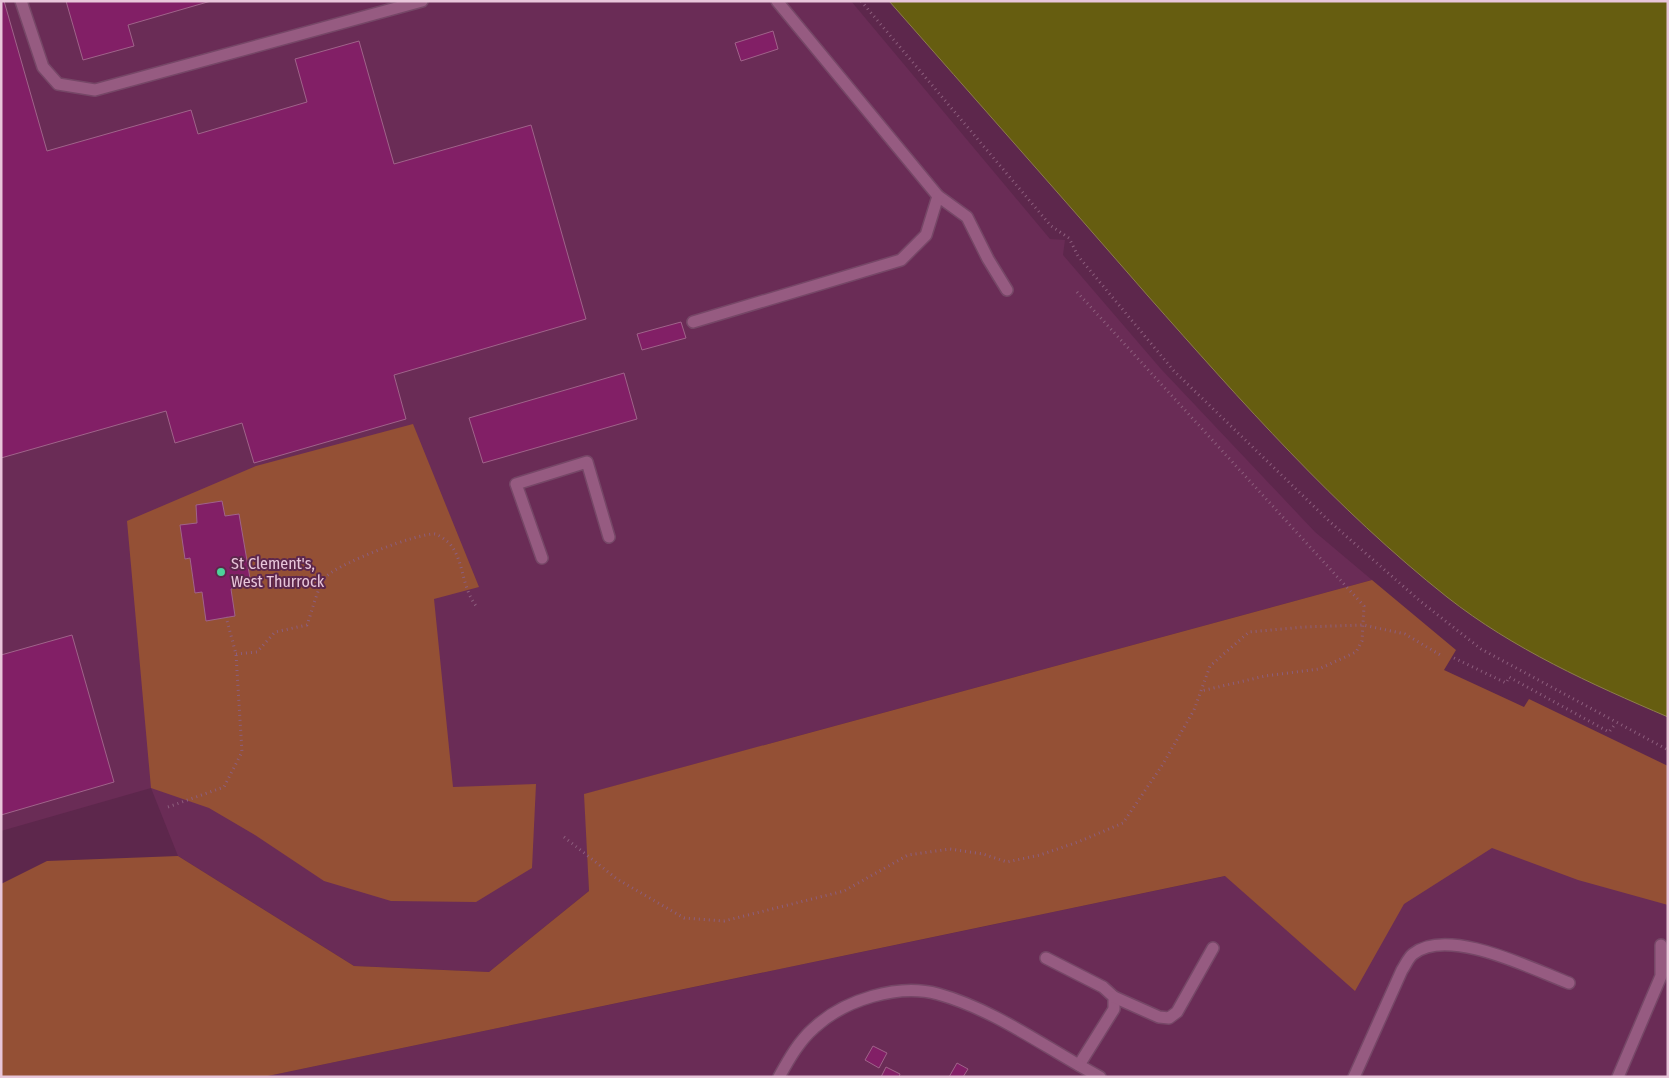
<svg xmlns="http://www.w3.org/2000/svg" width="1669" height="1078" font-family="'Fira Sans Condensed',sans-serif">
<rect width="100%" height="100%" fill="#5d274c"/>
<g fill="#6a2c56">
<path d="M1 1H851L1050 239 1065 240 1063 255 1161 369 1315 532 1372 580 585 794 589 891 489 972 354 966 178 856 151 788 1 831Z"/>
<path d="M1668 784V1077H263L1226 876Z"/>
</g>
<g fill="#945035">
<path d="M413 424 479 587 434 599 453 787 536 784 532 868 476 902 391 901 324 881 255 835 209 808 151 788 127 521 256 466Z"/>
<path d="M1372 580 1456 650 1444 670 1524 707 1529 699 1668 766V905L1578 880 1492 848 1404 904 1355 991 1225 876 263 1077H1V884L47 861 178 856 354 966 489 972 589 891 584 794Z"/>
</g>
<path fill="#665d10" stroke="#8d7c4d" d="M889 1H1668V717C1591 684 1513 649 1447 597 1336 509 1241 401 1148 296 1062 197 975 99 889 1Z"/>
<g fill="#821f66" stroke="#a0638a">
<path d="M1 1H4L47 151 191 110 198 134 307 102 295 59 359 41 394 164 531 125 586 319 394 375 406 419 254 463 242 423 175 443 166 411 1 458Z"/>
<path d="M66 1H211L128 25 134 46 83 60Z"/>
<path d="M773 31 778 49 741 61 735 43Z"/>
<path d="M681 322 686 338 642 350 637 334Z"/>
<path d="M624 373 637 419 483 463 469 418Z"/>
<path d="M222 501 225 516 239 514 251 584 231 589 235 616 206 621 202 592 195 593 190 558 185 559 180 525 197 523 196 505Z"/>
<path d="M72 635 114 782 1 815V655Z"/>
<path d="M873 1046 887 1053 879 1068 865 1060Z"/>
<path d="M957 1063 968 1069 963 1077H949Z"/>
<path d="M886 1067 900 1074 899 1077H881Z"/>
</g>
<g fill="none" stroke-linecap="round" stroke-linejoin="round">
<g stroke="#764767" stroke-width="14">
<g id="lane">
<path d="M21 1 43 67 58 84 95 90 422 1"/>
<path d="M777 1 938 196 967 217 988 259 1007 290"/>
<path d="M693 322 901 260 926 235 938 196"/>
<path d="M542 558 516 484 587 462 609 537"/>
<path d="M1046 958 1103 987 1114 997V1009L1079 1065"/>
<path d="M1114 997 1159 1017 1169 1018 1177 1012 1213 948"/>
<path d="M779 1077C789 1059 799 1041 814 1028 844 1000 898 983 938 994 996 1010 1047 1049 1100 1077"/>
<path d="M1354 1077 1402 970C1405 966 1408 958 1413 954 1448 926 1532 969 1569 983"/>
<path d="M1618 1077 1661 976V945"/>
</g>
</g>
<g stroke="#8d5e7d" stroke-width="3" stroke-dasharray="1 4" stroke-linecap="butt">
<path d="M861 1 1051 226 1069 238 1078 256 1174 371 1329 521 1420 601 1481 649 1668 750"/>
<path d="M1077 292 1364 606 1362 641 1356 652 1319 669 1265 676 1201 691"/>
<path d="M236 654 257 652 275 632 307 625C312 612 318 583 328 575 341 563 417 533 435 534 439 535 444 539 448 542 465 559 460 586 477 607"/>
<path d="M1454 658 1506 683 1509 677 1609 732 1616 723"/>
<path d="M168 807 224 787 242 752 236 654 226 617"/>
<path d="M564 837 617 879 684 918 724 921 844 891 908 855 950 849 983 854 1007 862 1040 855 1078 842 1123 823 1163 764 1194 710 1210 666 1249 632 1304 627 1363 625 1405 634 1442 656"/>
</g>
<use href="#lane" stroke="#965b81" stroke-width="11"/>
</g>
<circle fill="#4dd39a" stroke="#5d274c" stroke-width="2" cx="221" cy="572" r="5"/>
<g text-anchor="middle" stroke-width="4" stroke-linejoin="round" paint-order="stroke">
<g font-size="16" fill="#e8c6da" stroke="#5d274c" text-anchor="start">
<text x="231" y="569">St Clement's,<tspan x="231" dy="18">West Thurrock</tspan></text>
</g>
</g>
<rect width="1669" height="1078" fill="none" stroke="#e8c6da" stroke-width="5"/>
</svg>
